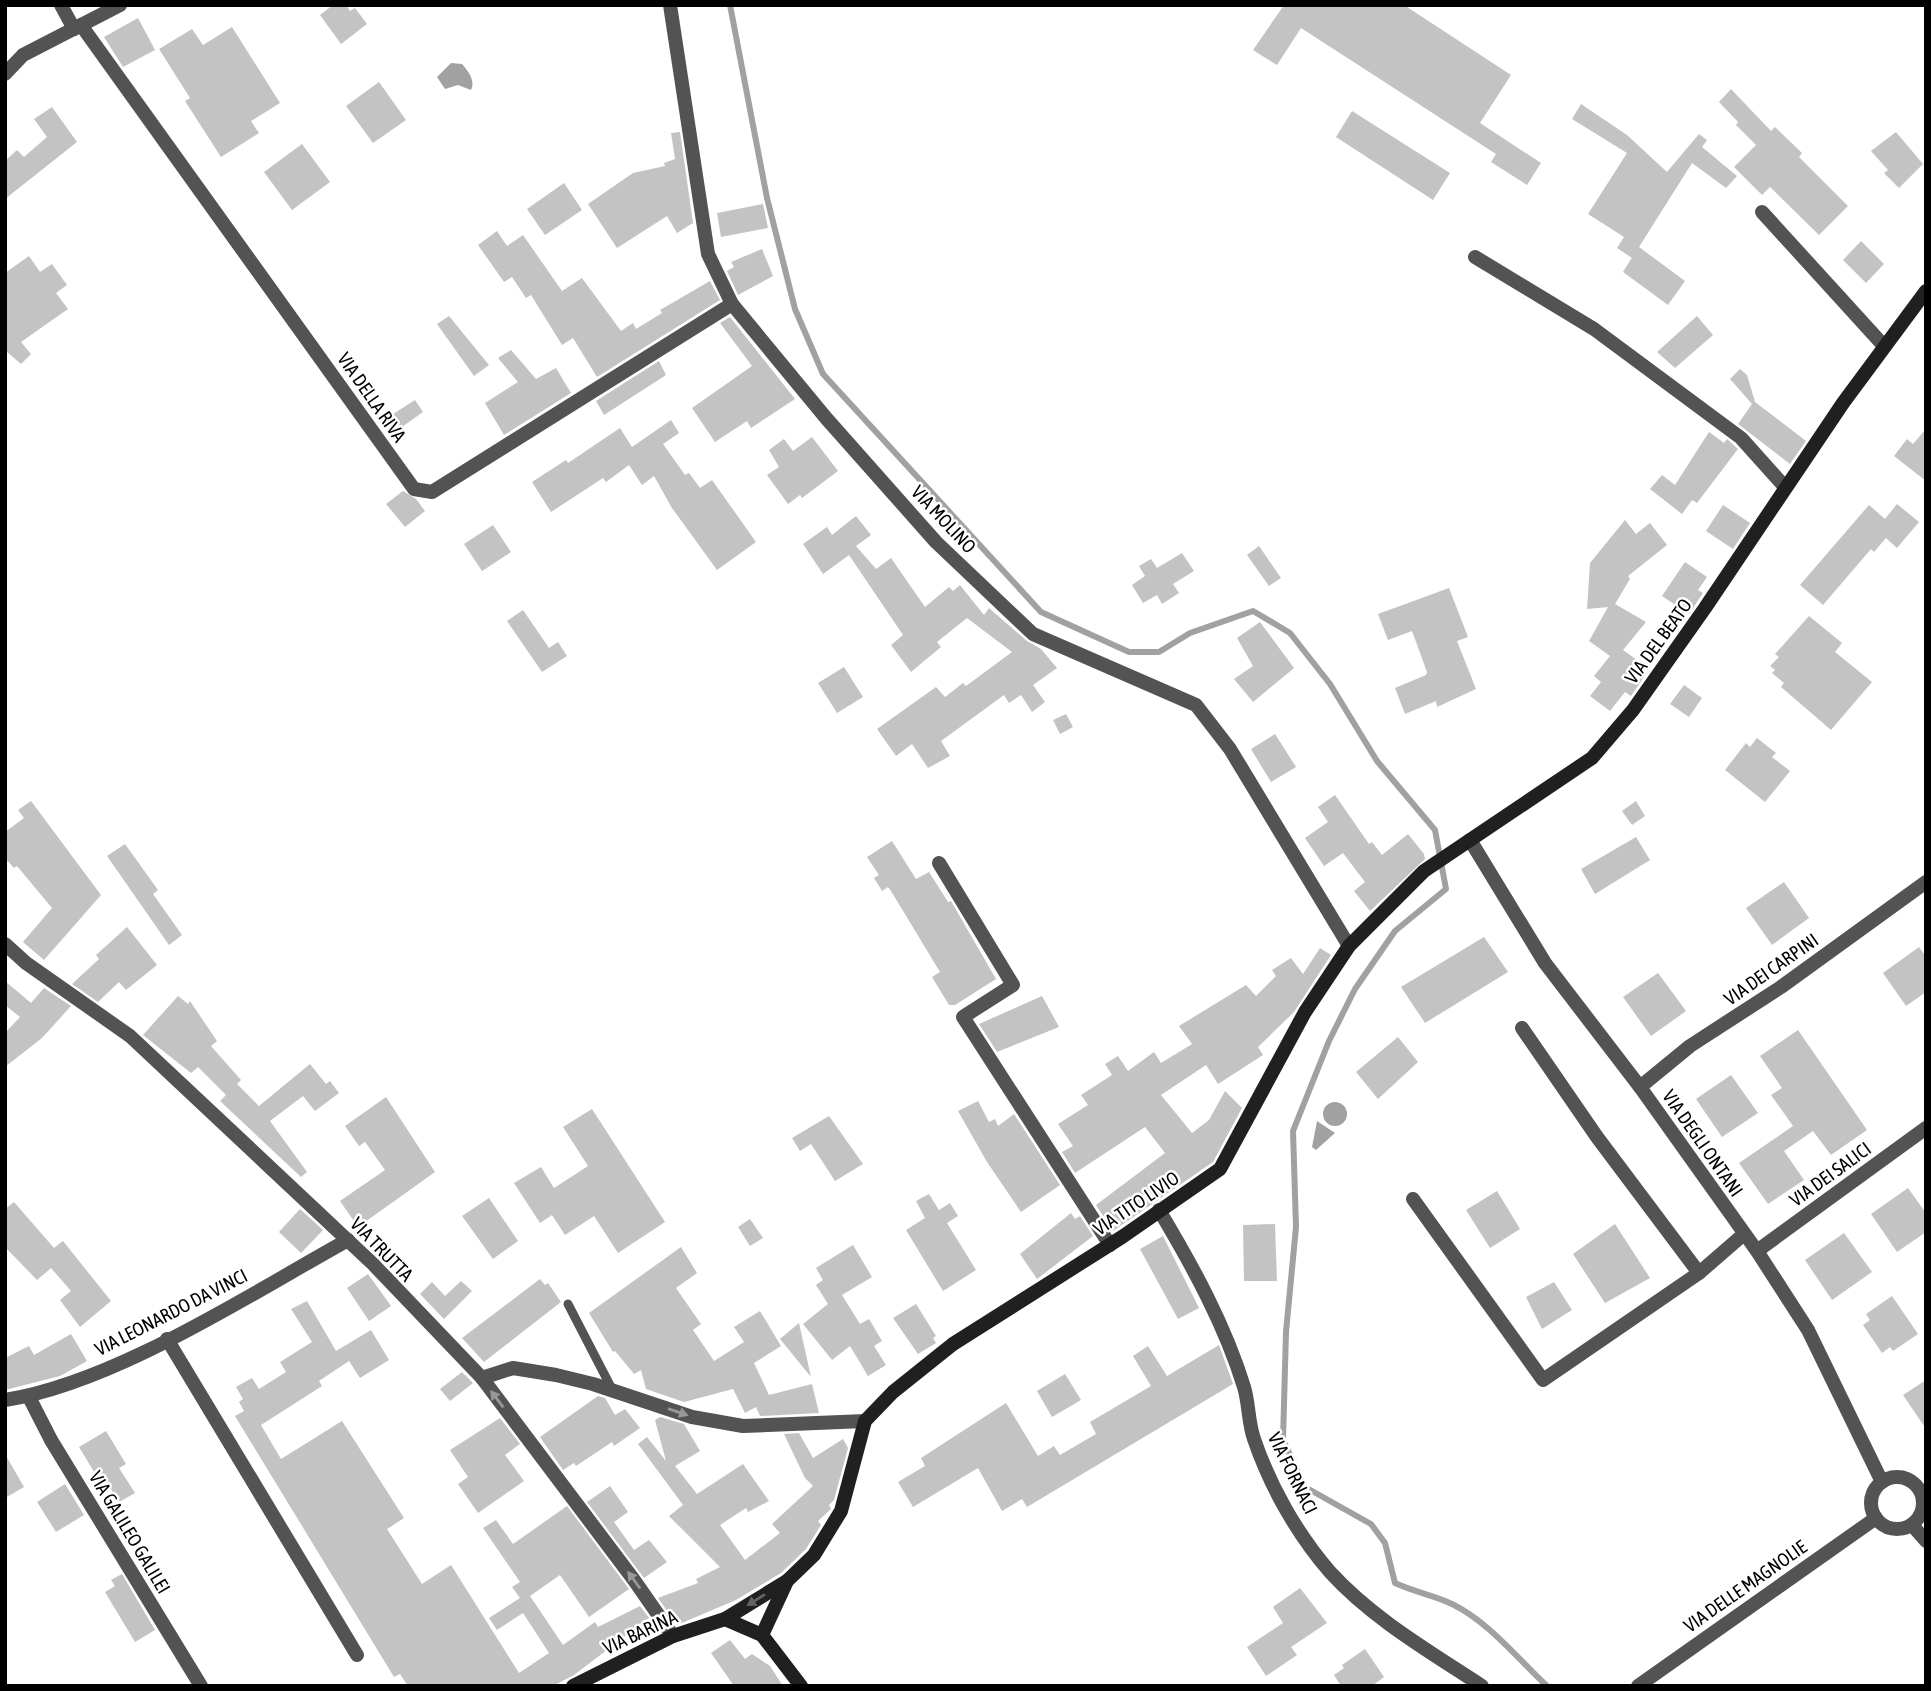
<svg xmlns="http://www.w3.org/2000/svg" width="1931" height="1691" font-family="'Asap Condensed',sans-serif">
<rect width="100%" height="100%" fill="#fff"/>
<g fill="#a1a1a1">
<path d="M451 63 462 64C468 71 476 81 471 90L458 85 445 89 437 77Z"/>
<circle cx="1335" cy="1114" r="12"/>
<path d="M1317 1121 1335 1133 1316 1150 1312 1147Z"/>
</g>
<g fill="none" stroke-linecap="round" stroke-linejoin="round">
<path stroke="#a1a1a1" stroke-width="6" d="M730 5 767 198 795 309 823 374 1041 612 1129 652H1159L1190 633 1253 611 1290 633 1330 684 1377 761 1435 830 1446 889 1395 931 1355 989 1329 1041 1293 1131 1296 1227 1286 1332 1283 1440 1305 1487 1371 1524 1385 1543 1395 1583C1414 1592 1434 1595 1452 1604 1489 1622 1517 1658 1547 1686"/>
</g>
<g fill="#c3c3c3">
<path d="M333 5H346L350 11 355 8 367 24 341 44 320 15Z"/>
<path d="M1284 5H1404L1511 75 1480 123 1541 163 1527 185 1491 162 1496 154 1301 28 1277 65 1253 50Z"/>
<path d="M138 18 155 50 123 67 104 37Z"/>
<path d="M232 27 280 103 251 121 259 133 221 157 185 101 190 98 159 49 192 29 203 45Z"/>
<path d="M379 82 406 120 373 143 346 106Z"/>
<path d="M1731 89 1771 131 1775 127 1802 153 1799 157 1848 206 1819 235 1770 187 1762 195 1734 167 1756 145 1736 125 1738 122 1719 102Z"/>
<path d="M1581 104 1627 135 1667 172 1699 134 1707 140 1702 147 1737 176 1726 188 1692 163 1639 247 1685 281 1668 305 1623 272 1633 256 1632 258 1617 248 1624 237 1588 214 1627 153 1572 119Z"/>
<path d="M52 107 77 142 5 199V161L17 150 24 157 47 137 34 119Z"/>
<path d="M1352 111 1450 173 1433 200 1336 137Z"/>
<path d="M680 132 693 223 677 233 667 216 617 248 588 204 633 173 665 166 664 163 675 159 671 133Z"/>
<path d="M1896 132 1923 164 1899 188 1884 173 1888 170 1871 151Z"/>
<path d="M302 144 330 182 292 210 264 172Z"/>
<path d="M564 183 582 210 545 235 527 209Z"/>
<path d="M763 204 768 228 721 237 717 213Z"/>
<path d="M497 231 507 246 523 235 562 291 582 278 621 331 633 323 636 329 662 313 660 310 710 281 720 300 597 377 573 338 562 345 531 295 526 298 512 277 504 282 478 245Z"/>
<path d="M1861 241 1884 264 1866 283 1843 260Z"/>
<path d="M762 249 773 276 738 295 727 271 734 267 731 262Z"/>
<path d="M29 256 40 272 52 264 67 285 56 293 68 309 21 342 31 354 21 364 7 352 5 353V273Z"/>
<path d="M449 316 489 365 474 376 437 324Z"/>
<path d="M1697 316 1713 335 1675 368 1657 352Z"/>
<path d="M730 317 795 399 751 428 747 421 715 442 692 408 752 366 720 323Z"/>
<path d="M511 350 536 379 556 368 571 393 504 435 485 403 518 382 498 358Z"/>
<path d="M659 361 666 375 604 415 596 401Z"/>
<path d="M1740 369 1747 375 1755 402 1806 441 1790 464 1738 424 1752 404 1730 379Z"/>
<path d="M415 400 423 412 399 429 390 416Z"/>
<path d="M671 420 679 433 663 444 685 475 689 473 700 488 712 480 756 542 717 570 672 508 654 476 642 485 629 465 606 482 603 478 551 512 532 482 566 460 568 463 620 428 632 447Z"/>
<path d="M1926 429V481L1894 456 1907 439 1913 444Z"/>
<path d="M1709 432 1724 443 1727 439 1738 449 1697 503 1692 500 1682 514 1650 489 1662 475 1675 485Z"/>
<path d="M812 437 838 471 802 498 800 495 788 504 767 475 779 467 769 450 784 439 793 451Z"/>
<path d="M403 491 416 499 425 511 405 527 386 504Z"/>
<path d="M1897 504 1919 522 1897 548 1886 538 1874 552 1871 549 1823 605 1800 585 1869 505 1885 519Z"/>
<path d="M1723 505 1750 523 1733 549 1706 531Z"/>
<path d="M856 516 871 535 856 546 876 569 891 558 925 607 949 587 953 591 960 585 984 615 989 608 1027 641 1041 649 1057 668 1033 685 1045 702 1032 712 1021 695 1009 703 1004 695 941 741 950 756 928 768 912 744 896 756 877 729 936 687 945 697 963 683 966 686 1012 652 967 618 937 642 941 647 911 672 891 645 903 635 849 555 823 574 803 544 827 527 832 535Z"/>
<path d="M1625 520 1636 534 1650 523 1667 545 1628 576 1630 579 1615 604 1646 622 1623 650 1644 665 1641 670 1646 674 1631 696 1625 692 1610 711 1590 696 1601 682 1594 676 1610 656 1589 641 1608 607 1587 609 1590 563Z"/>
<path d="M493 525 511 552 482 571 464 544Z"/>
<path d="M1259 546 1281 578 1269 586 1247 555Z"/>
<path d="M1182 553 1194 571 1173 584 1179 593 1162 604 1157 595 1143 603 1132 585 1145 576 1139 566 1151 559 1157 568Z"/>
<path d="M1685 562 1707 577 1698 590 1703 593 1689 614 1662 596Z"/>
<path d="M1449 588 1468 637 1457 641 1476 689 1437 707 1436 701 1405 714 1395 688 1426 675 1427 672 1412 631 1388 640 1378 614Z"/>
<path d="M523 610 549 648 558 642 567 656 542 672 507 621Z"/>
<path d="M1809 616 1842 643 1835 652 1872 682 1831 730 1781 687 1784 683 1772 673 1775 670 1770 666 1779 657 1775 654Z"/>
<path d="M1260 622 1294 668 1253 702 1234 679 1253 666 1237 638Z"/>
<path d="M844 667 863 697 837 713 818 683Z"/>
<path d="M1684 685 1702 698 1689 717 1670 704Z"/>
<path d="M1066 714 1073 727 1060 734 1053 720Z"/>
<path d="M1275 734 1296 767 1271 782 1251 749Z"/>
<path d="M1757 738 1776 753 1772 757 1790 771 1765 802 1725 770 1746 743 1750 747Z"/>
<path d="M1335 795 1369 844 1372 842 1382 855 1408 834 1424 854 1425 859 1370 911 1354 891 1365 882 1343 853 1324 866 1305 838 1328 822 1318 807Z"/>
<path d="M31 801 101 895 44 960 23 942 52 908 17 866 14 868 5 858V832L24 818 18 810Z"/>
<path d="M1636 801 1645 816 1632 825 1622 811Z"/>
<path d="M1636 837 1650 860 1595 894 1581 869Z"/>
<path d="M892 841 916 879 929 872 948 902 951 901 996 979 955 1005H949L932 977 940 972 891 891 888 887 882 891 874 878 879 875 867 857Z"/>
<path d="M125 844 158 890 153 894 182 935 169 945 107 856Z"/>
<path d="M1784 882 1809 918 1772 945 1746 908Z"/>
<path d="M127 927 157 965 126 990 119 982 98 1002 72 984 99 959 96 955Z"/>
<path d="M1484 937 1508 972 1425 1023 1401 987Z"/>
<path d="M1919 947 1926 957V992L1906 1006 1883 973Z"/>
<path d="M1320 948 1331 955 1294 1012 1258 1047 1263 1055 1218 1084 1206 1065 1161 1095 1192 1133 1209 1120 1225 1091 1242 1108 1213 1162 1113 1231 1096 1205 1165 1153 1145 1127 1075 1173 1062 1152 1073 1146 1058 1124 1088 1105 1081 1095 1112 1075 1105 1064 1118 1056 1128 1071 1154 1052 1161 1063 1192 1044 1179 1026 1246 985 1256 996 1276 976 1272 970 1291 958 1303 974Z"/>
<path d="M1658 973 1686 1011 1651 1036 1623 997Z"/>
<path d="M5 981 31 1003 44 988 71 1006 42 1038 5 1067V1033L20 1017 5 1005Z"/>
<path d="M178 996 188 1004 190 1001 217 1041 211 1046 241 1080 237 1084 259 1106 310 1064 326 1084 330 1081 339 1093 315 1111 303 1096 270 1121 307 1172 301 1177 220 1101 226 1095 198 1067 191 1073 143 1035Z"/>
<path d="M1042 996 1059 1027 997 1052 979 1024Z"/>
<path d="M1798 1030 1867 1130 1831 1155 1813 1131 1784 1151 1804 1180 1768 1204 1739 1163 1793 1126 1771 1095 1782 1088 1760 1056Z"/>
<path d="M1398 1037 1418 1062 1378 1099 1356 1072Z"/>
<path d="M1731 1075 1758 1113 1722 1137 1696 1099Z"/>
<path d="M386 1097 435 1172 358 1227 340 1201 385 1170 365 1142 359 1146 345 1126Z"/>
<path d="M978 1101 989 1122 995 1119 998 1126 1014 1114 1060 1185 1021 1212 987 1162 958 1111Z"/>
<path d="M592 1109 665 1222 618 1253 594 1216 565 1235 552 1215 540 1223 514 1183 541 1167 554 1188 588 1166 563 1127Z"/>
<path d="M829 1116 863 1164 835 1181 811 1144 800 1151 792 1138Z"/>
<path d="M1908 1188 1926 1213V1232L1897 1252 1871 1214Z"/>
<path d="M1497 1191 1520 1229 1490 1248 1466 1210Z"/>
<path d="M929 1194 939 1210 950 1203 958 1216 947 1223 976 1270 943 1291 906 1230 925 1218 916 1201Z"/>
<path d="M489 1198 518 1241 493 1259 462 1216Z"/>
<path d="M14 1202 54 1248 63 1241 111 1301 80 1327 60 1300 71 1291 51 1268 37 1280 5 1247V1209Z"/>
<path d="M300 1209 323 1230 301 1253 279 1232Z"/>
<path d="M1071 1213 1075 1219 1080 1216 1093 1236 1037 1279 1020 1254Z"/>
<path d="M750 1219 763 1238 750 1246 738 1227Z"/>
<path d="M1275 1224 1277 1281H1244L1243 1225Z"/>
<path d="M1615 1224 1650 1278 1605 1303 1573 1254Z"/>
<path d="M1844 1233 1872 1272 1832 1300 1805 1260Z"/>
<path d="M1163 1236 1199 1308 1178 1319 1140 1249Z"/>
<path d="M853 1245 872 1277 842 1295 860 1324 869 1319 882 1341 874 1346 886 1365 868 1376 850 1346 832 1360 803 1324 828 1304 816 1285 823 1280 816 1268Z"/>
<path d="M681 1247 697 1273 676 1288 701 1324 693 1330 714 1361 744 1342 734 1327 760 1311 781 1346 754 1363 769 1395 812 1384 819 1413 760 1416 756 1407 745 1413 733 1389 684 1402 646 1389 641 1370 634 1374 615 1351 613 1352 589 1313Z"/>
<path d="M368 1274 391 1306 369 1321 347 1288Z"/>
<path d="M540 1279 545 1285 548 1283 561 1302 484 1362 462 1338Z"/>
<path d="M461 1281 472 1291 444 1319 420 1294 432 1282 445 1296Z"/>
<path d="M1554 1282 1572 1310 1542 1329 1526 1297Z"/>
<path d="M1892 1296 1918 1334 1893 1351 1890 1347 1882 1353 1863 1325 1870 1320 1866 1314Z"/>
<path d="M307 1301 336 1351 371 1330 389 1360 360 1378 349 1361 319 1381 322 1386 261 1425 281 1459 342 1421 404 1518 387 1529 422 1584 451 1565 519 1673 549 1653 523 1613 497 1630 489 1618 520 1598 512 1587 520 1582 483 1528 496 1520 513 1544 567 1506 629 1589 589 1617 560 1575 530 1596 563 1645 595 1622 598 1627 640 1606 649 1618 574 1675 553 1686H408L400 1674 394 1677 235 1416 244 1411 239 1402 243 1399 236 1387 252 1378 259 1389 286 1372 280 1362 312 1342 291 1309Z"/>
<path d="M916 1304 936 1336 933 1338 936 1343 918 1354 893 1318Z"/>
<path d="M799 1323 811 1377 780 1339Z"/>
<path d="M71 1334 87 1361 60 1376 5 1390V1358L29 1346 34 1355Z"/>
<path d="M1219 1345 1233 1384 1027 1507 1022 1499 1002 1511 978 1468 913 1507 898 1482 925 1466 921 1458 1006 1403 1038 1456 1054 1446 1060 1455 1096 1434 1090 1422 1151 1386 1133 1356 1148 1346 1167 1376Z"/>
<path d="M462 1372 473 1383 450 1401 440 1389Z"/>
<path d="M1065 1374 1081 1400 1052 1417 1037 1391Z"/>
<path d="M1926 1380V1429L1903 1395Z"/>
<path d="M598 1396 605 1398 615 1415 625 1409 640 1428 614 1446 612 1442 576 1466 574 1463 563 1470 540 1437Z"/>
<path d="M660 1417 684 1424 700 1451 675 1466 697 1494 743 1464 769 1501 748 1512 746 1508 720 1525 745 1560 780 1533 772 1524 813 1486 805 1478 784 1434 799 1433 813 1458 843 1439 848 1448 834 1500 829 1505 831 1509 818 1521 821 1525 806 1549 781 1573 736 1600 677 1625 658 1598 698 1583 696 1579 720 1567 669 1516 683 1505 638 1444 647 1437 666 1461 655 1420Z"/>
<path d="M500 1418 520 1444 505 1455 524 1481 478 1513 458 1484 468 1477 450 1450Z"/>
<path d="M106 1431 126 1464 119 1468 135 1493 119 1502 104 1477 99 1480 79 1447Z"/>
<path d="M5 1454 24 1487 5 1498Z"/>
<path d="M65 1484 84 1515 56 1532 37 1502Z"/>
<path d="M610 1486 628 1512 614 1522 634 1550 649 1540 667 1562 644 1578 587 1502Z"/>
<path d="M122 1574 155 1630 135 1642 105 1592 115 1586 111 1580Z"/>
<path d="M1300 1588 1327 1623 1291 1647 1297 1655 1266 1676 1247 1647 1283 1623 1273 1607Z"/>
<path d="M730 1640 745 1659 752 1654 770 1666 783 1686H734L711 1653Z"/>
<path d="M1365 1649 1384 1677 1372 1686H1341L1334 1675 1344 1668 1342 1665Z"/>
</g>
<g fill="none" stroke-linecap="round" stroke-linejoin="round">
<path stroke="#535353" stroke-width="9" d="M568 1304 613 1391"/>
<g stroke="#535353" stroke-width="14">
<path d="M61 5 74 29"/>
<path d="M670 5 708 254 732 304 826 418 936 542 1033 634 1196 705 1230 749 1349 946"/>
<path d="M81 25 414 489 432 492 732 304"/>
<path d="M5 74 23 55 120 5"/>
<path d="M1762 212 1884 346"/>
<path d="M1475 257 1594 329 1741 438 1785 487"/>
<path d="M1470 840 1545 963 1640 1087 1757 1251 1808 1330 1882 1482"/>
<path d="M939 863 1013 985 963 1017 1110 1245"/>
<path d="M5 944 26 963 130 1036 373 1264 482 1378 634 1580 673 1636"/>
<path d="M1522 1028 1597 1137 1699 1273"/>
<path d="M1640 1087 1690 1046 1781 987 1926 882"/>
<path d="M1413 1199 1543 1380 1699 1273 1744 1234"/>
<path d="M1159 1210C1192 1265 1225 1325 1244 1387 1249 1403 1248 1422 1254 1439 1270 1486 1297 1534 1330 1572 1373 1619 1429 1651 1482 1686"/>
<path d="M1757 1251 1926 1128"/>
<path d="M167 1339 357 1655"/>
<path d="M482 1378 513 1368 556 1375 593 1384 692 1417 743 1426 865 1421"/>
<path d="M29 1397 51 1440 201 1686"/>
<path d="M5 1400C115 1383 250 1294 348 1240"/>
<circle cx="1897" cy="1503" r="26"/>
<path d="M1912 1525 1926 1541"/>
<path d="M1638 1686 1876 1518"/>
</g>
<g stroke="#202020" stroke-width="14">
<path d="M725 1619 762 1635 801 1686"/>
<path d="M762 1635 787 1581 814 1555 841 1511 865 1421 893 1392 953 1344 1122 1237 1220 1169 1305 1012 1349 946 1424 871 1592 758 1633 710 1705 608 1843 403 1926 291"/>
<path d="M573 1686 673 1636 725 1619 787 1581"/>
</g>
</g>
<defs><path id="oneway-solid" d="M-6-.8H1V-3.2L6.5 0L1 3.2V.8H-6Z" transform="scale(1.75)"/></defs>
<g fill="#989898">
<use href="#oneway-solid" transform="translate(497 1399) rotate(-127)"/>
<use href="#oneway-solid" transform="translate(678 1412) rotate(19)"/>
<use href="#oneway-solid" transform="translate(634 1580) rotate(-126)"/>
</g>
<use fill="#636363" href="#oneway-solid" transform="translate(756 1600) rotate(148)"/>
<g text-anchor="middle" stroke-width="5" stroke-linejoin="round" paint-order="stroke">
<g font-size="19" fill="#000" stroke="#fff">
<text transform="translate(372 397) rotate(55)" y="7">VIA DELLA RIVA</text>
<text transform="translate(944 519) rotate(47)" y="7">VIA MOLINO</text>
<text transform="translate(1658 641) rotate(-54)" y="7">VIA DEL BEATO</text>
<text transform="translate(1771 969) rotate(-35)" y="7">VIA DEI CARPINI</text>
<text transform="translate(1703 1143) rotate(55)" y="7">VIA DEGLI ONTANI</text>
<text transform="translate(1830 1174) rotate(-36)" y="7">VIA DEI SALICI</text>
<text transform="translate(1136 1203) rotate(-34)" y="7">VIA TITO LIVIO</text>
<text transform="translate(382 1249) rotate(46)" y="7">VIA TRUTTA</text>
<text transform="translate(171 1312) rotate(-27)" y="7">VIA LEONARDO DA VINCI</text>
<text transform="translate(1293 1473) rotate(64)" y="7">VIA FORNACI</text>
<text transform="translate(130 1532) rotate(59)" y="7">VIA GALILEO GALILEI</text>
<text transform="translate(1745 1586) rotate(-35)" y="7">VIA DELLE MAGNOLIE</text>
<text transform="translate(640 1632) rotate(-25)" y="7">VIA BARINA</text>
</g>
</g>
<rect width="1931" height="1691" fill="none" stroke="#000000" stroke-width="14"/>
</svg>
